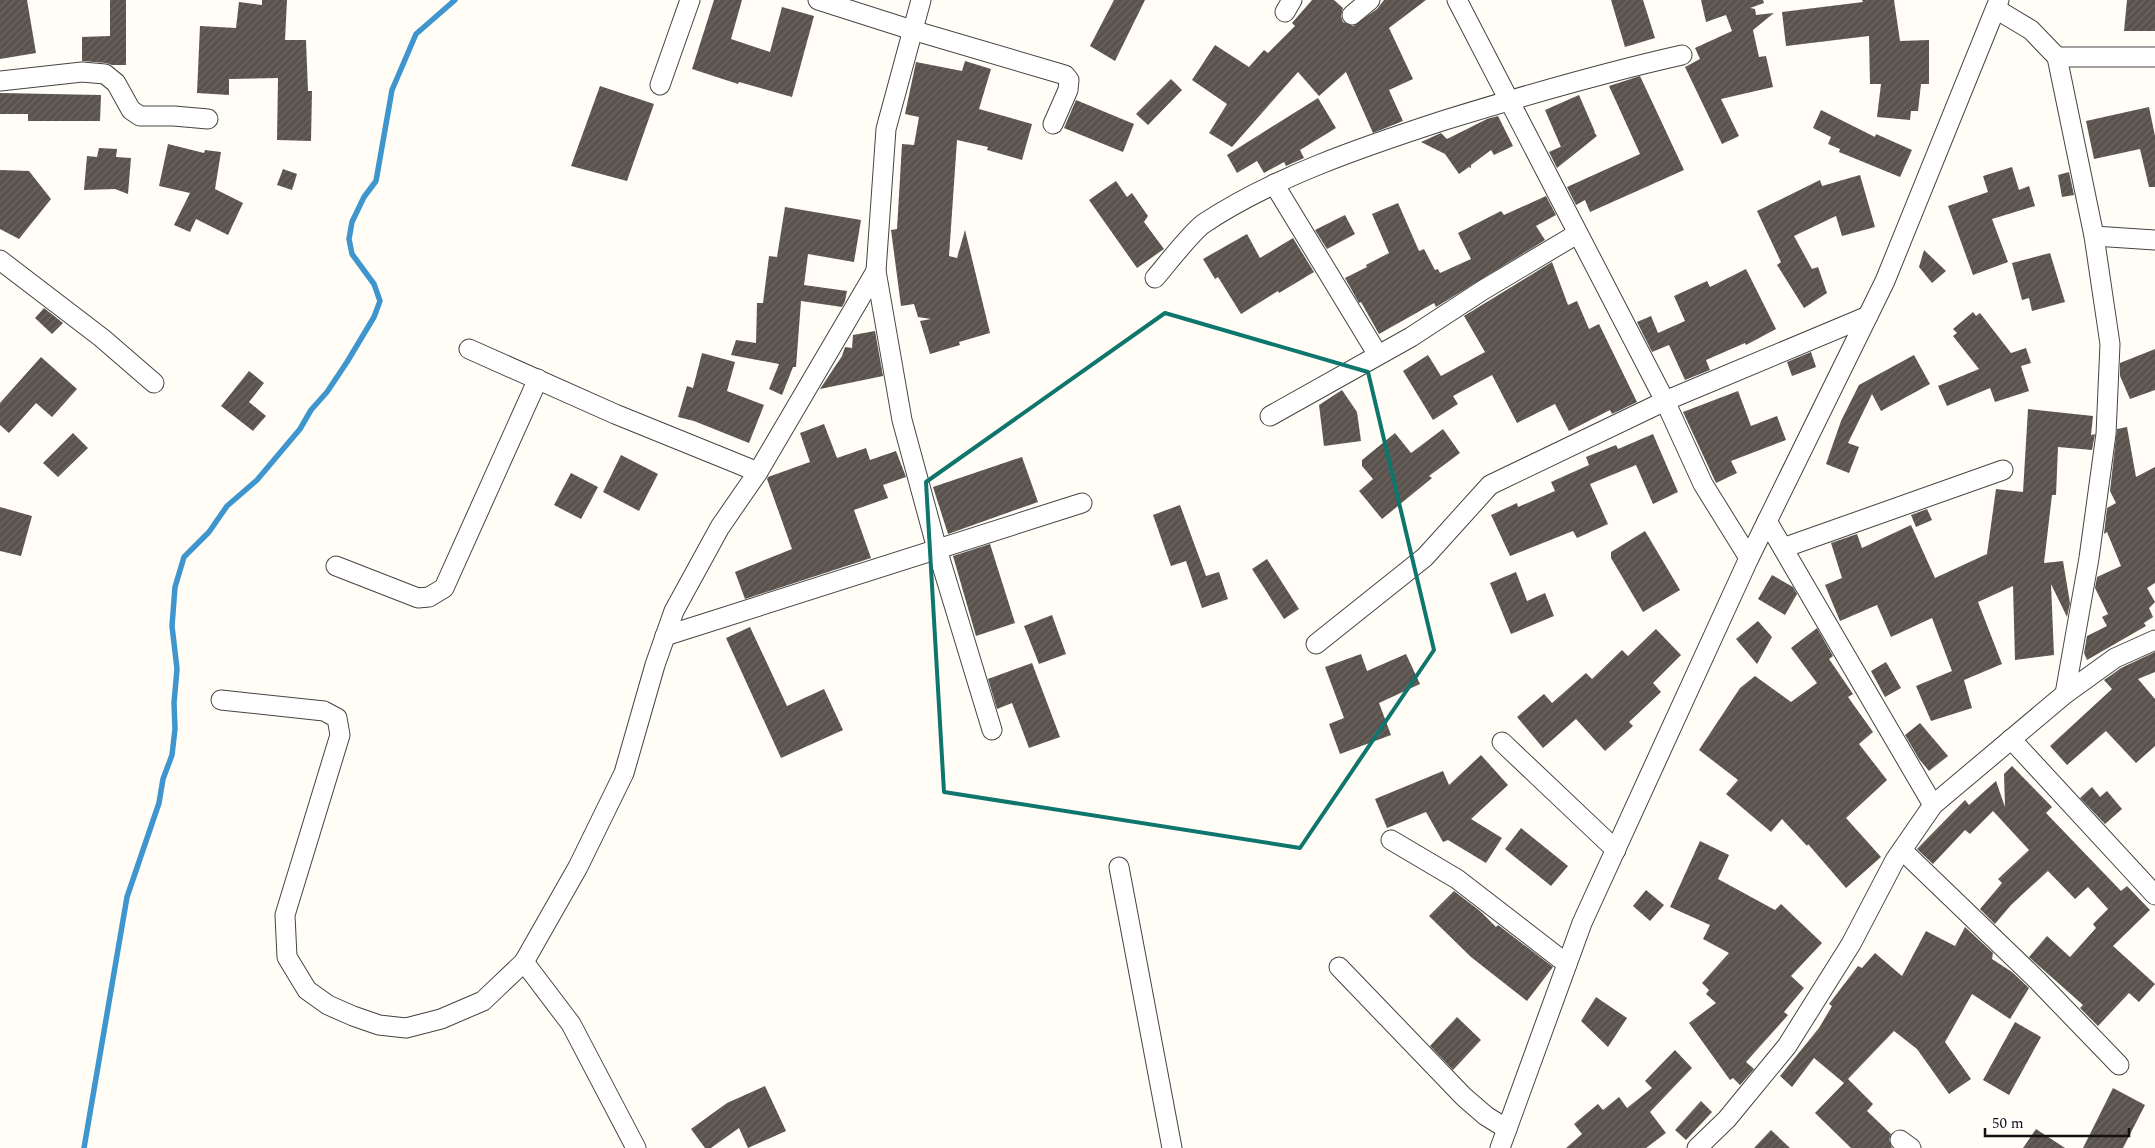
<svg xmlns="http://www.w3.org/2000/svg" width="2155" height="1148" font-family="Spectral,serif">
<defs>
<pattern id="building-hatch" width="6" height="6" patternUnits="userSpaceOnUse" patternTransform="scale(1.25)"><rect width="6" height="6" fill="#5a524d"/><path d="M-1 1l2-2M0 6l6-6M5 7l2-2" fill="none" stroke="#6d6662"/></pattern>
</defs>
<rect width="100%" height="100%" fill="#fffdf5"/>
<g fill="none" stroke-linecap="round" stroke-linejoin="round">
<path stroke="#3f96cf" stroke-width="5.5" d="M84 1148 127 897 159 803 163 779 172 755 175 729 174 703 177 669 172 626 175 587 184 557 209 532 227 506 257 480 300 429 311 410 327 392 347 362 374 317 380 301 374 284 352 254 349 239 352 222 364 197 376 181 392 90 416 34 455 0"/>
</g>
<g fill="url(#building-hatch)">
<path d="M0 0H27L36 53 0 59Z"/>
<path d="M110 0H126V65H112L106 63 82 61V37L110 36Z"/>
<path d="M262 0H287L285 40H306L308 91H312L311 141 277 140 278 78 229 79V95L197 93 200 26 236 28 239 2 262 5Z"/>
<path d="M714 0H742L731 39 770 52 782 7 814 16 792 97 739 82 738 84 692 69Z"/>
<path d="M1114 0H1145L1115 61 1090 46Z"/>
<path d="M1312 0H1334L1343 8 1341 16 1343 22 1353 26 1377 9 1384 0H1426L1389 28 1413 79 1389 90 1403 121 1373 133 1346 72 1319 96 1298 72 1232 147 1209 133 1227 104 1192 80 1215 45 1249 67 1264 50 1268 53 1295 26 1292 23Z"/>
<path d="M1611 0H1643L1655 38 1625 47Z"/>
<path d="M1701 0H1763L1764 3 1750 8 1755 9 1756 15 1774 13 1753 30 1759 57 1766 56 1773 87 1721 99 1739 136 1722 144 1685 67 1700 59 1695 48 1732 31 1726 15 1706 22Z"/>
<path d="M1862 0H1894L1900 41 1929 40V84H1921L1918 111H1911L1910 120 1877 117 1881 84H1870L1869 36 1786 46 1782 12 1863 2Z"/>
<path d="M2127 0H2155V31H2124Z"/>
<path d="M965 61 991 69 979 109 1032 124 1022 160 987 150 988 147 957 140 949 256 957 258 965 230 990 333 959 342 960 345 930 354 920 321 931 319 918 317 914 304 901 306 891 230 897 229 902 144 914 145 919 117 905 114 916 62 962 71Z"/>
<path d="M1640 76 1684 170 1590 212 1585 200 1576 205 1567 187 1640 154 1609 86Z"/>
<path d="M1171 79 1182 90 1148 125 1136 114Z"/>
<path d="M600 86 654 104 627 181 571 166Z"/>
<path d="M0 93 101 95 100 121H28V114H0Z"/>
<path d="M1579 95 1595 132 1561 147 1545 110Z"/>
<path d="M1318 98 1336 128 1300 150 1304 158 1286 166 1284 162 1264 173 1257 161 1237 173 1227 155Z"/>
<path d="M1076 100 1134 124 1123 152 1064 128Z"/>
<path d="M2149 107 2155 136V187H2149L2140 149 2094 159 2086 121Z"/>
<path d="M1821 110 1875 137 1876 134 1912 150 1900 177 1839 152 1840 149 1828 144 1831 137 1813 128Z"/>
<path d="M1498 116 1513 146 1494 155 1491 150 1471 165V168L1469 167 1459 174 1445 154 1421 142 1441 133 1447 139 1487 119Z"/>
<path d="M1594 132 1597 136 1557 168 1549 152Z"/>
<path d="M168 144 204 153 205 150 221 152 215 189 243 203 228 235 196 219 190 232 174 225 190 193 159 186Z"/>
<path d="M99 148 117 149 116 157 131 158 128 194 115 189 84 190 87 156 97 157Z"/>
<path d="M2012 167 2019 190 2029 186 2035 206 1992 219 2008 262 1973 275 1948 206 1988 192 1983 176Z"/>
<path d="M283 169 297 174 292 190 277 185Z"/>
<path d="M0 170 29 171 51 199 19 239 0 229Z"/>
<path d="M2069 172 2074 195 2062 197 2058 175Z"/>
<path d="M1860 175 1875 227 1842 236 1836 216 1794 236 1812 269 1818 267 1827 293 1804 308 1777 265 1781 262 1757 211 1820 180 1822 186Z"/>
<path d="M1116 181 1127 197 1132 193 1148 216 1144 222 1164 249 1137 268 1089 200Z"/>
<path d="M1546 196 1556 215 1536 226 1545 240 1436 307 1434 303 1379 334 1361 302 1359 303 1345 278 1367 267 1366 265 1389 253 1372 214 1398 203 1419 251 1424 249 1435 270 1438 269 1440 273 1471 259 1458 233 1501 211 1504 215Z"/>
<path d="M785 207 861 220 854 262 808 254 804 285 847 291 845 301 842 307 801 301 796 367H793L782 395 769 389 779 364 731 355 736 340 756 343 757 303H763L769 256 777 257Z"/>
<path d="M1345 215 1355 234 1327 249 1315 230Z"/>
<path d="M1247 234 1260 258 1293 238 1314 272 1279 293 1278 291 1241 314 1218 277 1215 279 1203 259Z"/>
<path d="M1924 250 1946 271 1932 283 1919 267Z"/>
<path d="M2050 253 2065 302 2032 311 2029 298 2022 300 2012 263Z"/>
<path d="M1552 262 1568 305 1577 301 1589 329 1599 324 1637 402 1612 414 1610 410 1569 431 1555 404 1517 423 1492 375 1453 396 1458 404 1433 420 1403 371 1428 355 1441 376 1485 352 1464 316Z"/>
<path d="M1746 269 1776 329 1746 345 1745 343 1706 360 1710 370 1685 380 1669 345 1652 352 1637 322 1651 316 1658 333 1685 321 1674 296 1707 281 1710 287Z"/>
<path d="M44 308 63 323 52 334 35 318Z"/>
<path d="M1973 312 1976 316 1980 313 2011 353 2026 348 2031 363 2021 366 2029 391 1995 402 1990 388 1947 406 1938 386 1979 369 1953 336 1957 333 1953 329Z"/>
<path d="M875 331 883 376 820 389 842 356 845 347 852 348 853 335Z"/>
<path d="M2155 349V390L2130 399 2120 376V363Z"/>
<path d="M1811 352 1816 367 1792 376 1787 362Z"/>
<path d="M702 353 735 362 727 391 764 405 749 443 694 421 678 417 687 386 693 388Z"/>
<path d="M1914 355 1930 384 1881 411 1872 394 1848 443 1859 447 1849 473 1826 464 1841 421 1859 385Z"/>
<path d="M41 357 77 389 52 417 36 403 9 433 0 425V403Z"/>
<path d="M249 371 264 383 249 402 266 416 253 431 221 406Z"/>
<path d="M1342 390 1357 412 1361 441 1324 446 1319 405Z"/>
<path d="M1738 391 1751 426 1777 416 1786 440 1731 461 1737 473 1716 483 1683 412Z"/>
<path d="M2028 409 2093 416 2091 435 2095 434 2092 450 2058 447 2056 495H2052L2044 563 2063 561 2070 603 2067 617 2051 584 2054 655 2015 660 2013 586 1978 602 2002 664 1964 680 1972 708 1931 721 1916 686 1952 671 1932 618 1891 637 1877 605 1840 621 1825 585 1842 578 1831 543 1857 534 1862 548 1911 525 1935 578 1987 554 1996 489 2023 492Z"/>
<path d="M824 424 837 458 866 448 870 460 896 451 906 477 883 485 888 498 854 510 871 558 745 599 735 572 792 549 767 479 768 477 810 462 800 433Z"/>
<path d="M2127 427 2136 477 2155 467V583L2147 588 2155 602 2149 608 2153 617 2144 623 2146 626 2087 660 2084 653 2087 636 2107 626 2102 617 2108 614 2095 588 2097 577 2121 566 2107 532 2104 534 2107 508 2116 503 2110 491 2117 429Z"/>
<path d="M1443 429 1460 453 1429 476 1432 478 1382 519 1359 491 1373 479 1362 466V460L1395 433 1411 453Z"/>
<path d="M73 433 88 448 58 477 43 463Z"/>
<path d="M1653 434 1678 492 1653 504 1636 465 1590 484 1608 524 1577 538 1573 531 1510 556 1491 515 1517 503 1518 507 1555 491 1551 482 1589 465 1586 457 1616 445 1618 449Z"/>
<path d="M621 455 658 474 639 511 603 492Z"/>
<path d="M1022 457 1038 502 948 534 933 487Z"/>
<path d="M571 473 598 487 581 519 554 505Z"/>
<path d="M1180 505 1206 576 1219 572 1228 599 1202 608 1186 561 1171 566 1153 515Z"/>
<path d="M0 507 32 516 21 556 0 551Z"/>
<path d="M1927 509 1932 520 1916 527 1911 515Z"/>
<path d="M1645 531 1680 590 1643 612 1611 558V552Z"/>
<path d="M990 544 1015 623 976 636 953 556Z"/>
<path d="M1267 559 1299 609 1284 619 1252 569Z"/>
<path d="M1516 572 1527 601 1545 593 1554 616 1511 634 1490 583Z"/>
<path d="M1772 575 1793 587 1797 594 1785 615 1758 599Z"/>
<path d="M1052 615 1066 654 1039 664 1024 626Z"/>
<path d="M1758 621 1772 637 1757 664 1736 639Z"/>
<path d="M750 627 787 706 824 689 843 730 781 758 726 638Z"/>
<path d="M1817 628 1833 656 1829 659 1853 694 1848 697 1873 732 1859 744 1887 780 1846 818 1881 857 1846 888 1808 844 1807 846 1782 819 1771 832 1726 794 1738 780 1699 750 1740 688 1755 676 1791 702 1817 683 1791 648Z"/>
<path d="M1656 629 1681 655 1653 683 1661 692 1629 722 1633 726 1605 751 1576 719 1543 748 1517 717 1544 694 1552 703 1586 673 1592 679 1622 650 1628 656Z"/>
<path d="M2155 652V672L2138 679 2155 699V746L2136 763 2106 731 2067 765 2050 746 2112 689 2104 680 2110 676 2121 668Z"/>
<path d="M1361 654 1367 671 1406 654 1420 684 1379 703 1391 735 1340 754 1329 724 1344 718 1325 667Z"/>
<path d="M1886 662 1901 688 1885 697 1871 671Z"/>
<path d="M1032 663 1060 737 1029 748 1012 703 997 709 988 679Z"/>
<path d="M1920 723 1948 756 1929 771 1919 759 1905 735Z"/>
<path d="M1481 755 1508 785 1471 819 1502 838 1486 863 1448 840 1443 842 1426 812 1387 828 1375 799 1443 771 1449 785Z"/>
<path d="M2012 766 2052 807 2046 813 2121 891 2127 886 2150 910 2113 946 2155 984 2139 1002 2129 993 2098 1026 2080 1008 2083 1005 2029 957 2047 936 2070 957 2096 928 2093 924 2108 909 2088 887 2075 899 2048 871 2011 905 1995 924 1980 909 2002 883 1998 879 2029 850 1993 811 1970 834 1965 830 1933 864 1917 849 1965 800 1969 805 1996 781 2005 807 2004 774Z"/>
<path d="M2092 787 2100 797 2107 791 2122 809 2105 824 2080 798Z"/>
<path d="M1521 828 1568 866 1551 886 1505 849Z"/>
<path d="M1700 841 1729 855 1718 879 1775 910 1781 904 1822 943 1791 976 1804 988 1784 1012 1788 1015 1746 1062 1754 1069 1740 1085 1733 1078 1730 1080 1689 1023 1716 1003 1706 994 1709 990 1702 983 1729 953 1703 939 1710 925 1670 907Z"/>
<path d="M1646 890 1664 905 1650 921 1633 906Z"/>
<path d="M1454 891 1480 911 1496 927 1498 925 1553 967 1527 1001 1471 957 1429 916Z"/>
<path d="M1965 927 1993 953 1992 959 2012 972 2029 988 2010 1019 1972 994 1945 1042 1971 1079 1949 1094 1917 1049 1894 1031 1848 1079 1873 1104 1867 1111 1891 1134 1889 1139 1892 1148H1851L1815 1113 1844 1083 1814 1058 1792 1087 1780 1076 1819 1028 1832 1006 1829 1004 1858 966 1862 968 1875 953 1902 976 1926 931 1955 946Z"/>
<path d="M1596 997 1627 1018 1608 1047 1581 1021Z"/>
<path d="M1457 1017 1481 1040 1453 1070 1430 1046Z"/>
<path d="M2015 1022 2041 1037 2009 1095 1983 1080Z"/>
<path d="M1675 1050 1692 1068 1650 1112 1666 1133 1646 1148H1566L1582 1134 1574 1124 1598 1104 1603 1110 1619 1097 1627 1108 1652 1088 1645 1081Z"/>
<path d="M765 1086 786 1131 748 1148 739 1128 711 1148H705L691 1129 727 1103Z"/>
<path d="M2113 1088 2145 1105 2123 1148H2083Z"/>
<path d="M1701 1101 1712 1112 1686 1140 1675 1130Z"/>
<path d="M2036 1129 2065 1148H2023Z"/>
<path d="M1771 1130 1790 1148H1754Z"/>
</g>
<g fill="none" stroke-linecap="round" stroke-linejoin="round">
<g stroke="#444" stroke-width="21">
<g id="minor">
<path d="M818 0 912 30 1065 75 1069 80 1068 90 1053 124"/>
<path d="M921 0 886 129 876 271 902 420 937 549 992 730"/>
<path d="M1457 0 1665 401 1703 484 1749 558"/>
<path d="M1996 9 2031 30 2057 57 2094 236 2110 344 2106 434 2089 558 2065 694"/>
<path d="M1285 12 1292 0"/>
<path d="M1352 15 1370 0"/>
<path d="M2057 57H2155"/>
<path d="M0 81 82 72 105 74 116 83 131 110 140 116H174L208 119"/>
<path d="M660 85 690 0"/>
<path d="M1274 184 1378 355"/>
<path d="M2094 236 2155 240"/>
<path d="M0 260 102 338 154 383"/>
<path d="M1155 278C1167 264 1190 234 1203 224 1273 177 1365 146 1445 120 1523 96 1602 73 1682 55"/>
<path d="M469 349 615 414 758 472"/>
<path d="M1270 416 1411 337 1483 290 1577 234"/>
<path d="M1767 521 1933 805"/>
<path d="M1783 548 2003 470"/>
<path d="M336 566 418 598 429 597 444 588 538 379"/>
<path d="M665 636 1082 503"/>
<path d="M1316 644 1425 557 1490 485 1665 401 1868 316"/>
<path d="M221 700 324 711 337 718 340 735 285 915 287 957 307 990 328 1005 353 1016 379 1025 406 1028 441 1019 483 1001 524 962 571 1024 636 1148"/>
<path d="M2011 739 2155 895"/>
<path d="M1502 742 1616 850"/>
<path d="M1391 840 1457 879 1567 964"/>
<path d="M1902 850 2037 980 2119 1065"/>
<path d="M1119 867 1172 1148"/>
<path d="M524 962 578 867 624 773 655 665 674 611 720 527 758 472 876 271"/>
<path d="M1339 967 1464 1097 1486 1116 1507 1129"/>
<path d="M1900 1140 1911 1148"/>
<path d="M1500 1148 1582 923 1749 558 1885 281 1999 0"/>
<path d="M1697 1148 1727 1119 1787 1046 1851 944 1895 860 1933 805 2065 694 2115 658 2155 640"/>
</g>
</g>
<use href="#minor" stroke="#fff" stroke-width="19"/>
</g>
<path fill="none" stroke="#0f766e" stroke-width="4" stroke-linejoin="round" d="M1165 313 1368 372 1434 650 1300 848 944 792 926 482Z"/>
<path d="M1985 1128v8h144v-8" fill="none" stroke="#111111" stroke-width="2.5"/>
<text x="1992" y="1128" font-size="15" fill="#111111" stroke="#ffffff" stroke-width="4" paint-order="stroke">50 m</text>
</svg>
